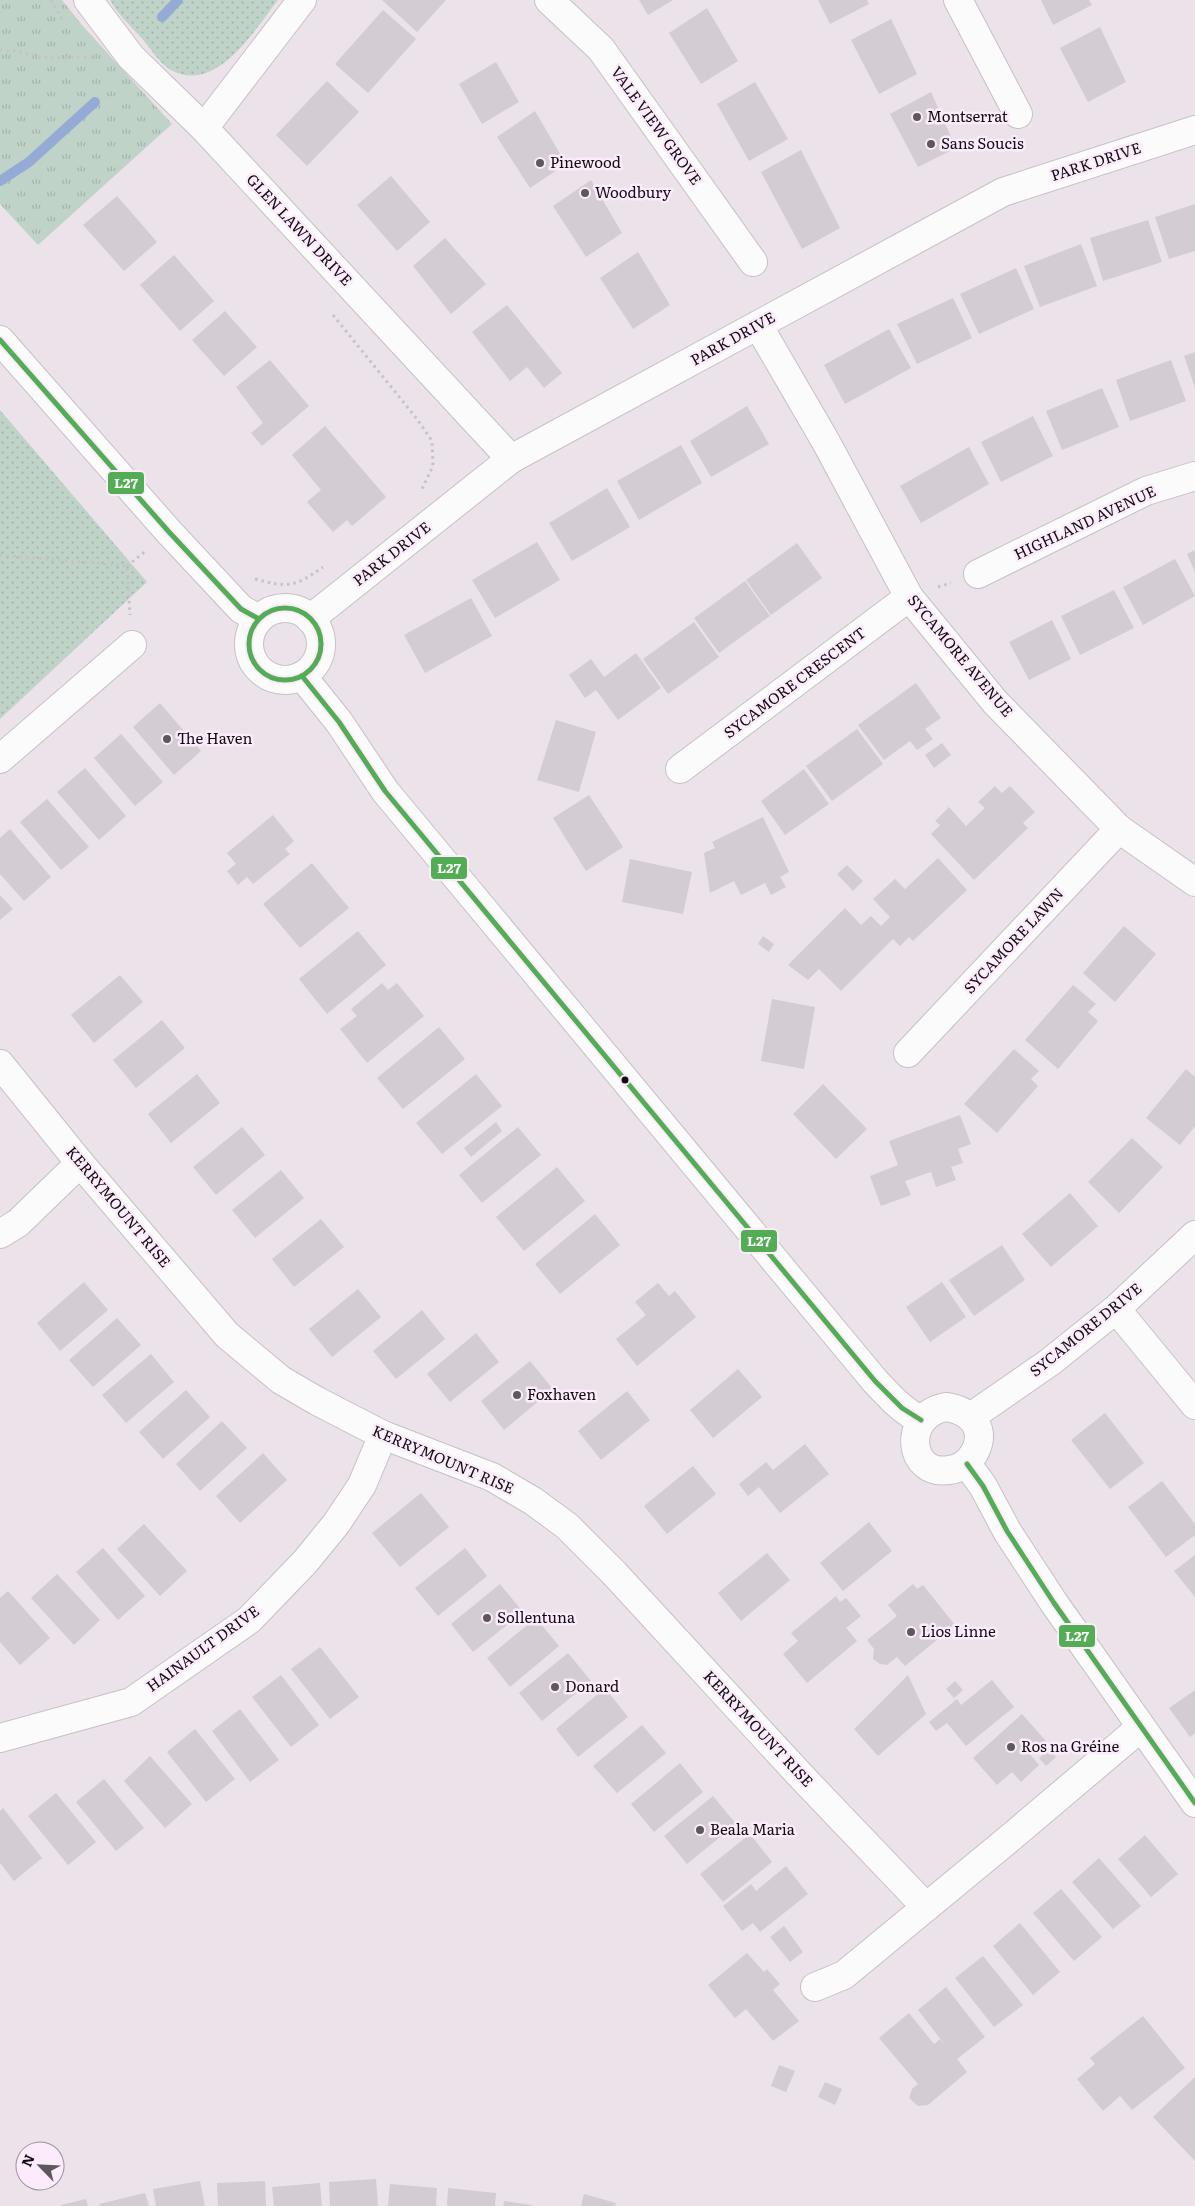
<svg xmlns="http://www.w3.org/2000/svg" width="1195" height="2206" font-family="Literata,serif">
<defs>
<pattern id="grass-tufts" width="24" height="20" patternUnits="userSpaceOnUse" patternTransform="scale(1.25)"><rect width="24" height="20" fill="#c0d3c9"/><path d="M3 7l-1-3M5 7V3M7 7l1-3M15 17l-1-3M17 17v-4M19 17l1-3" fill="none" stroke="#a4b4ac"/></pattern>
<pattern id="park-dots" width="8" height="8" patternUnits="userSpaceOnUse" patternTransform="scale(1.25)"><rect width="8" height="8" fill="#c0d3c9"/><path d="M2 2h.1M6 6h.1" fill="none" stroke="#a4b4ac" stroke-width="1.8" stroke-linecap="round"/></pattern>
</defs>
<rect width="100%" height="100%" fill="#ece2ea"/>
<path fill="url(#grass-tufts)" d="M0 0H62L82 25 172 124 38 245 0 204Z"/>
<g fill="url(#park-dots)">
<path d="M110 0H278C255 29 218 93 173 71 162 66 152 51 144 41 133 28 118 15 110 0Z"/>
<path d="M0 410 147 582 0 719Z"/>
</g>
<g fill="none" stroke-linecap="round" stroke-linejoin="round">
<g stroke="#95abd5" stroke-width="10">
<path d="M162 17 178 0"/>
<path d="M0 181 29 162 95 102"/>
</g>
</g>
<g fill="#d4ccd3">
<path d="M382 0H446L417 32Z"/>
<path d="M639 0H673L648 15Z"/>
<path d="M818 0H867L869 4 830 24Z"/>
<path d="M1041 0H1089L1092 5 1053 25Z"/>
<path d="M707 8 738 61 701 84 669 33Z"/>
<path d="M383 10 416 39 368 93 335 64Z"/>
<path d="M891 19 917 74 879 94 851 40Z"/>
<path d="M1100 27 1126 82 1088 102 1060 48Z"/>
<path d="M496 62 519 102 482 124 459 84Z"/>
<path d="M327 81 359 112 307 166 276 135Z"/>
<path d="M755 82 788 139 749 161 717 104Z"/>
<path d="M931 92 956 148 918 167 890 114Z"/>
<path d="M535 111 566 164 530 188 497 137Z"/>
<path d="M801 150 840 228 802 249 761 172Z"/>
<path d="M391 176 430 222 397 251 357 205Z"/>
<path d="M591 180 622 233 586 257 553 206Z"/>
<path d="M117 196 157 242 124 271 83 225Z"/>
<path d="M1195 204V251L1169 259 1155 217Z"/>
<path d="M1148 220 1162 262 1103 281 1090 238Z"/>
<path d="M445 238 486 284 451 314 413 266Z"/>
<path d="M1081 244 1097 286 1040 307 1024 266Z"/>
<path d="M638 252 670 305 633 329 600 278Z"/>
<path d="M174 255 214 301 180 331 140 285Z"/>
<path d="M1016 268 1034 309 979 334 960 294Z"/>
<path d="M953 298 972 338 917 364 897 324Z"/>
<path d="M507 305 562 373 544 388 527 367 510 381 472 332Z"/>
<path d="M225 311 257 347 224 376 192 340Z"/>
<path d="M889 329 911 368 845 404 824 365Z"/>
<path d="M1195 352V388L1184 356Z"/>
<path d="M270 360 309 406 262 446 251 433 263 423 236 387Z"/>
<path d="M1171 360 1186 401 1130 421 1116 380Z"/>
<path d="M1102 388 1119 427 1062 450 1046 411Z"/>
<path d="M747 406 769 444 711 477 690 441Z"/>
<path d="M1033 416 1053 456 1001 482 981 442Z"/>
<path d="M325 426 386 497 352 526 347 520 333 532 307 502 321 490 292 455Z"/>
<path d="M681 445 702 483 639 520 617 481Z"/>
<path d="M969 447 989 484 921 523 900 486Z"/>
<path d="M607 488 630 527 572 561 549 523Z"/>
<path d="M537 542 560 580 495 618 472 580Z"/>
<path d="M797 543 822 578 771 615 746 580Z"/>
<path d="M1195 550V572L1187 554Z"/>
<path d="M1175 559 1195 596 1143 625 1123 587Z"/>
<path d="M745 581 770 616 719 653 694 618Z"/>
<path d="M1114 590 1134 628 1080 655 1061 616Z"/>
<path d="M471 598 492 636 425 673 404 635Z"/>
<path d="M1052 620 1071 659 1029 680 1009 642Z"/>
<path d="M694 622 719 657 668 694 643 659Z"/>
<path d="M636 653 661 688 618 720 596 690 585 698 569 675 591 659 604 677Z"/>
<path d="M916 683 941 718 925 729 933 739 917 750 910 741 884 760 858 725Z"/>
<path d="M160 703 201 751 174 775 133 727Z"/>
<path d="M556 720 596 732 579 792 537 780Z"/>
<path d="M857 729 883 764 832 801 806 766Z"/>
<path d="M121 734 163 782 135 806 94 758Z"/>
<path d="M942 743 951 755 934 768 925 755Z"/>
<path d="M85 768 126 816 99 840 57 792Z"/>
<path d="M804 769 829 804 785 835 761 801Z"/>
<path d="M995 786 1002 793 1010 786 1035 812 1023 823 1028 828 974 880 931 834 940 825 935 821 949 807 966 826 985 808 978 802Z"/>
<path d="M589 795 623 847 586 871 553 818Z"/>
<path d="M47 799 89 847 61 870 20 822Z"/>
<path d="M273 815 294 841 285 849 290 854 253 884 247 877 238 885 227 871 236 864 227 853Z"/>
<path d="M763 817 789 872 780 877 786 887 771 895 765 883 741 895 734 881 710 893 704 853 715 848 712 842Z"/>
<path d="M10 829 51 877 24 901 0 874V838Z"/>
<path d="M938 858 967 890 913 941 909 937 900 946 893 939 841 991 819 969 808 980 788 965 845 908 861 925 871 916 881 926 890 917 873 899 895 879 905 889Z"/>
<path d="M630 859 692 872 683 914 622 902Z"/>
<path d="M312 863 349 908 300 948 263 904Z"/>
<path d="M847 865 863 881 853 891 837 874Z"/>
<path d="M0 895 13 909 0 920Z"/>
<path d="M1124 926 1156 954 1115 1002 1083 973Z"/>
<path d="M358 931 386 965 327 1014 299 979Z"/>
<path d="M763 936 774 944 769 952 758 944Z"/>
<path d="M120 975 143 1002 94 1043 71 1015Z"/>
<path d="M382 983 388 990 397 983 424 1016 367 1063 340 1029 357 1016 351 1009Z"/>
<path d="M1073 985 1096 1004 1088 1012 1098 1021 1058 1069 1025 1040Z"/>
<path d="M772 999 815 1007 804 1069 761 1061Z"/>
<path d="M162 1020 185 1048 136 1088 113 1060Z"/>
<path d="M439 1027 465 1059 403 1109 377 1078Z"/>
<path d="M1014 1049 1039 1071 1031 1079 1038 1086 997 1133 964 1104Z"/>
<path d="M1186 1069 1195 1077V1126L1180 1145 1146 1118Z"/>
<path d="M197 1074 220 1103 171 1143 148 1114Z"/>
<path d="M476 1074 502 1106 442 1154 416 1123Z"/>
<path d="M823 1084 867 1129 836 1159 793 1114Z"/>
<path d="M960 1115 971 1144 958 1149 963 1163 951 1167 956 1180 936 1187 931 1172 905 1181 911 1195 881 1206 870 1176 898 1165 889 1141Z"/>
<path d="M496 1122 502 1131 471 1157 464 1148Z"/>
<path d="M242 1127 265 1155 216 1195 193 1167Z"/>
<path d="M518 1127 541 1155 482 1203 459 1175Z"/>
<path d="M1132 1138 1163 1167 1119 1213 1088 1182Z"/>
<path d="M557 1167 585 1201 524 1251 496 1217Z"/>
<path d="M281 1170 304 1198 255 1238 232 1210Z"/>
<path d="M1070 1193 1098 1226 1051 1267 1022 1234Z"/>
<path d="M595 1214 620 1245 560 1294 535 1264Z"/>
<path d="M321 1219 344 1247 294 1287 272 1259Z"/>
<path d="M1002 1245 1025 1280 974 1316 949 1280Z"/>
<path d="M84 1282 108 1310 60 1351 37 1323Z"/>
<path d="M942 1282 966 1317 930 1342 906 1307Z"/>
<path d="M658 1283 669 1296 675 1291 696 1317 637 1366 616 1339 646 1315 635 1302Z"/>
<path d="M358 1289 381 1317 332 1357 309 1329Z"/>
<path d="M422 1310 445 1339 396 1379 373 1351Z"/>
<path d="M117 1318 141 1345 93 1387 69 1360Z"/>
<path d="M476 1333 499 1362 450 1402 427 1374Z"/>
<path d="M151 1354 174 1382 126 1423 102 1395Z"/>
<path d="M530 1361 553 1389 504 1430 481 1401Z"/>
<path d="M738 1369 762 1397 713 1438 690 1410Z"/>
<path d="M186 1390 210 1417 163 1459 139 1432Z"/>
<path d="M627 1391 650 1420 601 1460 578 1431Z"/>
<path d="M1105 1413 1144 1463 1110 1489 1071 1440Z"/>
<path d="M222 1421 247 1448 200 1491 176 1464Z"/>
<path d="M805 1444 829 1474 780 1513 759 1487 748 1496 739 1484 766 1462 773 1470Z"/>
<path d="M263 1453 287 1480 240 1523 216 1496Z"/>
<path d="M693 1466 716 1494 667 1534 644 1506Z"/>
<path d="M1162 1481 1195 1524V1535L1166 1557 1128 1507Z"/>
<path d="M421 1493 449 1527 400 1567 372 1533Z"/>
<path d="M869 1522 892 1551 843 1591 820 1563Z"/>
<path d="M144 1524 187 1571 160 1596 117 1549Z"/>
<path d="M103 1548 145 1596 118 1620 76 1572Z"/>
<path d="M465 1548 487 1576 438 1616 415 1588Z"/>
<path d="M767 1553 790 1580 741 1621 718 1593Z"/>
<path d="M1195 1555V1597L1174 1571Z"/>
<path d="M57 1574 100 1620 74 1645 31 1598Z"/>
<path d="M500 1584 523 1612 473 1652 451 1624Z"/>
<path d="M913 1584 917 1589 923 1585 955 1625 905 1666 897 1657 887 1665 880 1664 873 1659 874 1649 867 1640 897 1616 888 1605Z"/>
<path d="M8 1591 50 1638 20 1665 0 1642V1598Z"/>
<path d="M836 1596 840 1602 846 1598 861 1616 846 1628 857 1641 807 1683 783 1654 798 1641 791 1633Z"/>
<path d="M536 1618 559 1646 510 1687 487 1658Z"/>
<path d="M320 1647 359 1697 330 1719 291 1669Z"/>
<path d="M568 1653 591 1681 542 1721 519 1693Z"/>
<path d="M281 1675 319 1725 291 1747 252 1697Z"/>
<path d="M908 1675 926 1714 878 1756 854 1729Z"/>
<path d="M992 1680 1014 1707 966 1746 947 1723 936 1731 929 1722 957 1699 961 1705Z"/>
<path d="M955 1681 963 1690 954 1698 946 1689Z"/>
<path d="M605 1688 628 1717 578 1757 556 1729Z"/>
<path d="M1195 1690V1733L1190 1737 1169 1708Z"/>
<path d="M240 1709 279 1760 250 1782 212 1731Z"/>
<path d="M1022 1714 1046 1741 1030 1754 1039 1765 1021 1782 1012 1772 997 1785 973 1758Z"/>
<path d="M642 1725 666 1753 617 1793 593 1766Z"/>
<path d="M195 1729 235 1779 206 1802 167 1752Z"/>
<path d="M1049 1749 1056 1757 1046 1766 1039 1758Z"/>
<path d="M150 1756 192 1804 165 1828 124 1781Z"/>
<path d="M680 1763 703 1792 654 1832 631 1804Z"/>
<path d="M104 1779 144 1828 116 1851 76 1802Z"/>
<path d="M56 1793 96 1842 68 1865 28 1816Z"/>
<path d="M713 1796 736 1824 687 1864 664 1836Z"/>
<path d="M3 1808 42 1858 14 1881 0 1863V1811Z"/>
<path d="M750 1834 772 1862 723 1902 700 1874Z"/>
<path d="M1145 1835 1178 1874 1151 1897 1118 1859Z"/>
<path d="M1099 1858 1141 1906 1113 1929 1072 1882Z"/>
<path d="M786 1866 808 1894 760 1932 753 1923 742 1931 723 1906 751 1884 756 1891Z"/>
<path d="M1061 1889 1102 1937 1074 1961 1033 1913Z"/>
<path d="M1020 1923 1060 1972 1033 1995 993 1946Z"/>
<path d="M784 1926 803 1952 790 1962 770 1937Z"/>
<path d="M747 1953 764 1972 767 1969 780 1984 773 1990 799 2021 773 2041 746 2009 735 2018 708 1985Z"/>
<path d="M983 1956 1023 2005 994 2027 955 1978Z"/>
<path d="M946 1987 985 2037 957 2059 967 2072 928 2105 918 2106 909 2098 912 2089 918 2084 879 2038 909 2013 934 2044 940 2039 949 2050 918 2010Z"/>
<path d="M1143 2016 1185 2068 1132 2110 1120 2096 1103 2111 1077 2079 1095 2064 1090 2058Z"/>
<path d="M779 2065 795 2071 786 2092 771 2086Z"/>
<path d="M1195 2077V2161L1153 2117Z"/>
<path d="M825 2082 842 2089 835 2105 818 2097Z"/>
<path d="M376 2179 378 2206H330L329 2182Z"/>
<path d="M200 2181 205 2206H156L153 2189Z"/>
<path d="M265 2181 266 2206H218L217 2183Z"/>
<path d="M320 2183 322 2206H274L272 2187Z"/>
<path d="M390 2184 437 2188 436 2206H388Z"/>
<path d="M448 2188 496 2193 495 2206H447Z"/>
<path d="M145 2193 149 2206H100L99 2204Z"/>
<path d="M584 2194 616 2203 615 2206H581Z"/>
<path d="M86 2199 88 2206H61V2205Z"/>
<path d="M504 2201 532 2205V2206H503Z"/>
</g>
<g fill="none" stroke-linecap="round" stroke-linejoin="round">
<g stroke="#c7c0c6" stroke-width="30">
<g id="minor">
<path d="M88 0 131 57 204 128 511 459"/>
<path d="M549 0 601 49 753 262"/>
<path d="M958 0 1018 114"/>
<path d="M204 128 302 0"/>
<path d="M758 325 826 442 909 597 995 702 1119 829 1195 882"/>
<path d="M978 574 1146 491 1195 476"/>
<path d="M310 619 511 459 1003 192 1195 130"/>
<path d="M0 759 132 645"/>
<path d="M680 769 909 597"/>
<path d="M908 1053 1119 829"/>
<path d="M0 1064 80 1163 227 1335 281 1380 317 1401 383 1435 492 1477 533 1501 567 1526 614 1573 799 1774 926 1907"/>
<path d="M0 1234 18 1223 80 1163"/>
<path d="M1116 1309 1195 1405"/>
<path d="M972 1416 1050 1362 1116 1309 1195 1235"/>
<path d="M0 1738 131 1702 249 1620 305 1562 336 1524 362 1485 383 1435"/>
<path d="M815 1987 844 1975 1010 1838 1140 1728"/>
</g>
</g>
<g stroke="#c7c0c6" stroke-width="30">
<g id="secondary">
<path d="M0 340 169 532 241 609 259 619"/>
<circle cx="285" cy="644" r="36"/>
<path d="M302 676 339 722 385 791 875 1381C889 1396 902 1411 921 1420"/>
<path d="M946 1407C971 1410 989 1430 973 1455 967 1464 960 1469 949 1470 908 1477 901 1415 946 1407Z"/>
<path d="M967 1464 983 1486 1007 1531 1054 1603 1195 1803"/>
</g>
</g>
<g stroke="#c6c3c6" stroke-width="3" stroke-dasharray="2.5 4" stroke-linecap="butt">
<path d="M51 0 63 21"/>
<path d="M0 50 15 51 48 58 93 57"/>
<path d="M333 315 417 419 432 441 433 466 422 489"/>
<path d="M0 555 127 566 130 615"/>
<path d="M127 566 147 550"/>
<path d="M255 579C288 588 295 587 323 567"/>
<path d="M938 587 951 583"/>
</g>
<use href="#minor" stroke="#fcfbfc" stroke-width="28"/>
<use href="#secondary" stroke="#fcfbfc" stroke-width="28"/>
<g stroke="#fcecfb" stroke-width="9">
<g id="bus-1">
<path d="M0 340 169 532 241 609 259 619"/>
<circle cx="285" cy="644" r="36"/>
<path d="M302 676 339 722 385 791 875 1381 902 1408 921 1420"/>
<path d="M967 1464 983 1486 1007 1531 1054 1603 1195 1803"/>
</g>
</g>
<use href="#bus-1" stroke="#53ad55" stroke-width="5"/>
</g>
<g fill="#5e575c" stroke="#fcecfb" stroke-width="2">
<circle cx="917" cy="117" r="5"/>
<circle cx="931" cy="144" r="5"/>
<circle cx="540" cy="163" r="5"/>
<circle cx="585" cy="193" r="5"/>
<circle cx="167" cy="739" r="5"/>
<circle cx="517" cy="1395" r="5"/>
<circle cx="487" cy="1618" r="5"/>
<circle cx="911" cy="1632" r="5"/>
<circle cx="555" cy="1687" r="5"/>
<circle cx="1011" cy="1747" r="5"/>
<circle cx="700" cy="1830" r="5"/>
</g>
<circle fill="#110c10" stroke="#fcecfb" stroke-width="2" cx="625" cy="1080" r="4.5"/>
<g text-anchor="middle" stroke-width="5" stroke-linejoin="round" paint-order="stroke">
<g font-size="15" fill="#110c10" stroke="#fcecfb" text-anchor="start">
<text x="927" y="122">Montserrat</text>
<text x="941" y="149">Sans Soucis</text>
<text x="550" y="168">Pinewood</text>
<text x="595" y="198">Woodbury</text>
<text x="177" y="744">The Haven</text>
<text x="527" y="1400">Foxhaven</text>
<text x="497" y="1623">Sollentuna</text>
<text x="921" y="1637">Lios Linne</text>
<text x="565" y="1692">Donard</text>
<text x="1021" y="1752">Ros na Gréine</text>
<text x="710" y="1835">Beala Maria</text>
</g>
<g font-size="15" fill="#110c10" stroke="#fcecfb">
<text transform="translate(656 126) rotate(54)" y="5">VALE VIEW GROVE</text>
<text transform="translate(1096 162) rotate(-18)" y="5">PARK DRIVE</text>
<text transform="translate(299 230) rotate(47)" y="5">GLEN LAWN DRIVE</text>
<text transform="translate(733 339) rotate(-29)" y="5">PARK DRIVE</text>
<text transform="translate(1085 523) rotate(-25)" y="5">HIGHLAND AVENUE</text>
<text transform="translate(392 554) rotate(-38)" y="5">PARK DRIVE</text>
<text transform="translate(960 656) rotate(50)" y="5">SYCAMORE AVENUE</text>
<text transform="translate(795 683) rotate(-37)" y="5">SYCAMORE CRESCENT</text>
<text transform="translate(1014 941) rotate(-47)" y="5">SYCAMORE LAWN</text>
<text transform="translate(118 1207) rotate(50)" y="5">KERRYMOUNT RISE</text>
<text transform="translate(1086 1330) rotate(-39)" y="5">SYCAMORE DRIVE</text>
<text transform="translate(443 1460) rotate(23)" y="5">KERRYMOUNT RISE</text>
<text transform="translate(203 1649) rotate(-36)" y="5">HAINAULT DRIVE</text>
<text transform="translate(758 1729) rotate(47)" y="5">KERRYMOUNT RISE</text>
</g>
</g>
<g stroke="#fcecfb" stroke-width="2">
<rect x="107" y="471" width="38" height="24" rx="5" fill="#53ad55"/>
<rect x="430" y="856" width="38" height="24" rx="5" fill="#53ad55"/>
<rect x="740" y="1229" width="38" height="24" rx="5" fill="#53ad55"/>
<rect x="1058" y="1624" width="38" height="24" rx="5" fill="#53ad55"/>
</g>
<g font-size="14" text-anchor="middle" font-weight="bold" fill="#fff">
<text x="126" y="488">L27</text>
<text x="449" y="873">L27</text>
<text x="759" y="1246">L27</text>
<text x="1077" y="1641">L27</text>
</g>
<g transform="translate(40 2166) rotate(294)"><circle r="24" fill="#fcecfb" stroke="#9e929d"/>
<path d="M0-4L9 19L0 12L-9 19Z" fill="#5e575c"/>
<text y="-8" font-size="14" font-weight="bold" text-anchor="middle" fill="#110c10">N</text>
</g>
</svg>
